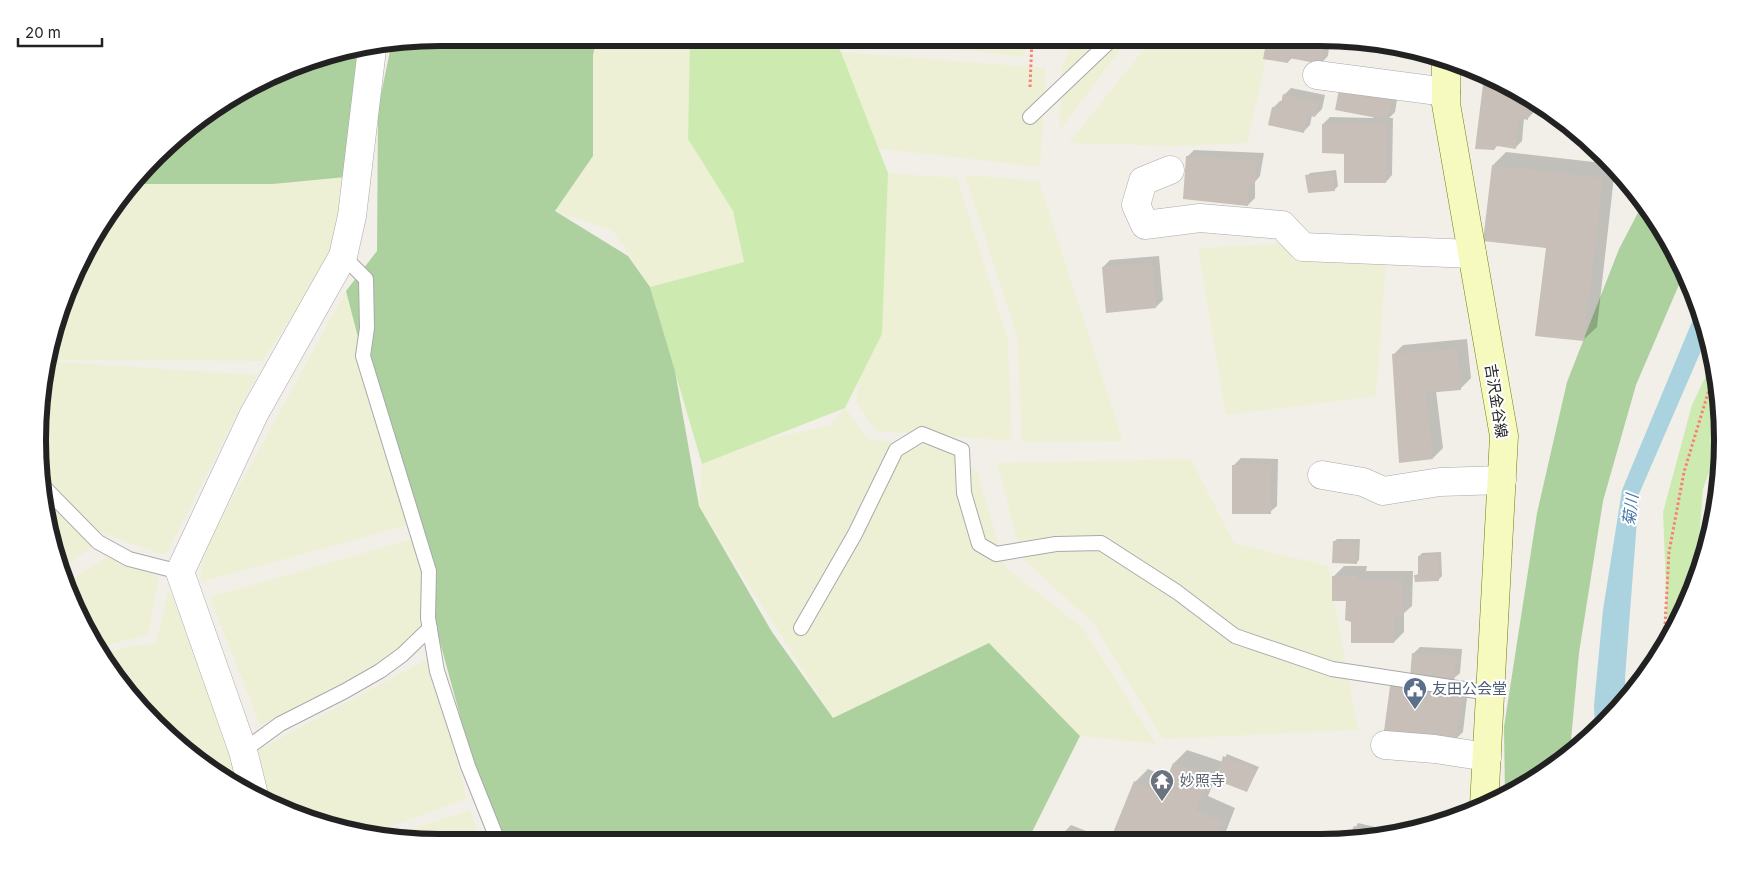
<svg xmlns="http://www.w3.org/2000/svg" width="1760" height="880" font-family="Inter,'Noto Sans JP',sans-serif">
<rect width="100%" height="100%" fill="#f2efe9"/>
<g fill="#eef0d5">
<path d="M592 38H690L688 139 733 211 744 262 650 287 613 231 554 211 593 156Z"/>
<path d="M852 38H1028L1024 57Z"/>
<path d="M1074 38H1129L1059 131 1062 67Z"/>
<path d="M1153 38H1271L1247 143 1173 146 1069 143Z"/>
<path d="M841 52 1046 68 1040 167 874 148Z"/>
<path d="M888 173 957 178 1008 340 1012 441 875 431 856 401Z"/>
<path d="M965 175 1039 181 1123 441 1022 442 1017 337Z"/>
<path d="M346 177 331 260 262 361 46 360 92 239 115 206 143 184H273Z"/>
<path d="M1388 238 1376 396 1226 415 1198 248Z"/>
<path d="M346 291 408 525 201 582 202 554Z"/>
<path d="M46 361 257 375 166 555 95 531 41 478Z"/>
<path d="M845 408 868 439 945 448 977 472 1006 568 1083 628 1156 744 1080 736 989 643 833 718 699 506 702 464 768 439 830 425Z"/>
<path d="M1191 459 1234 543 1328 566 1358 730 1163 739 1094 624 1022 558 997 463Z"/>
<path d="M1720 475 1709 544 1700 569 1702 537Z"/>
<path d="M41 492 98 542 64 567Z"/>
<path d="M412 539 437 631 418 652 260 725 210 597Z"/>
<path d="M107 557 159 576 148 635 100 647 79 618 68 582Z"/>
<path d="M169 589 229 737 239 785 155 724 105 654 128 647 156 643Z"/>
<path d="M433 656 466 799 369 834 336 829 266 802 259 750Z"/>
<path d="M470 810 480 841 414 842 388 837Z"/>
</g>
<g fill="#cdebb0">
<path d="M690 38H833L841 52 888 173 882 334 845 408 702 464 650 287 744 262 733 211 688 139Z"/>
<path d="M1713 361 1719 387 1721 439 1703 489 1696 579 1681 618 1668 638 1663 512 1692 405Z"/>
</g>
<g fill="#add19e">
<path d="M440 38H597L593 55V156L555 211 628 256 650 287 675 371 699 506 772 632 833 718 989 643 1080 736 1028 840 494 841 374 399 346 291 377 251 378 109 391 46Z"/>
<path d="M360 51 346 177 273 184H143L121 197 138 174 195 121 310 59Z"/>
<path d="M1643 203 1668 239 1684 273 1636 385 1603 501 1579 653 1570 751 1544 775 1505 795 1504 727 1537 513 1567 382 1619 249Z"/>
</g>
<path fill="#aad3df" d="M1699 305 1707 337 1639 494 1625 678 1626 701 1595 729 1594 705 1603 610 1622 490Z"/>
<g fill="#0003">
<path d="M1268 38H1339L1332 48H1329L1328 56 1321 63 1292 58 1288 62Z"/>
<path d="M1491 78 1498 79 1535 102 1534 112 1527 119 1524 118 1522 141 1515 148 1484 86Z"/>
<path d="M1291 88 1325 95 1322 109 1315 116 1312 115 1310 125 1303 132 1273 108 1280 101H1283L1284 95Z"/>
<path d="M1399 88 1395 112 1389 118H1393L1392 175 1386 182 1345 152 1323 124 1330 117 1373 118Z"/>
<path d="M1194 150 1264 153 1260 176 1255 182V198L1248 205 1187 157Z"/>
<path d="M1506 152 1611 164 1615 168 1597 327 1583 340 1547 247 1493 165Z"/>
<path d="M1336 170 1338 186 1335 189 1309 192 1307 176 1310 173Z"/>
<path d="M1159 256 1163 300 1156 307 1103 267 1110 260Z"/>
<path d="M1467 339 1471 378 1461 388 1436 391 1443 448 1433 458 1393 355 1403 345Z"/>
<path d="M1241 458 1278 459 1277 506 1270 512 1234 465Z"/>
<path d="M1337 539H1360L1359 560 1356 563 1334 542Z"/>
<path d="M1441 552 1442 576 1439 579 1416 576 1419 572V556L1422 553Z"/>
<path d="M1344 566H1367L1366 571H1413L1412 606 1404 613V632L1394 642 1353 621 1347 599 1334 576Z"/>
<path d="M1420 647 1462 649 1460 673 1453 679 1413 654Z"/>
<path d="M1398 680 1468 689 1463 732 1456 739 1391 687Z"/>
<path d="M1187 750 1223 762 1227 754 1259 767 1247 790 1220 767 1208 796 1235 808 1223 839 1111 840 1135 782 1148 769 1169 778 1174 763Z"/>
<path d="M1358 823 1379 828 1375 838 1350 839Z"/>
<path d="M1071 825 1109 840H1057Z"/>
</g>
<g fill="#c7bfb8">
<path d="M1267 38H1334L1332 49 1324 48 1321 64 1289 58 1288 63 1263 59Z"/>
<path d="M1475 70 1493 77 1492 80 1474 76Z"/>
<path d="M1340 84 1393 94 1388 120 1335 110Z"/>
<path d="M1483 85 1510 87 1530 99 1528 120 1518 118 1516 149 1497 146 1494 150 1475 149Z"/>
<path d="M1283 94 1319 102 1315 117 1307 115 1304 133 1268 125 1272 107 1280 108Z"/>
<path d="M1322 124H1387L1386 183H1344V154L1322 153Z"/>
<path d="M1186 156 1258 160 1254 185 1248 186V206L1183 199Z"/>
<path d="M1492 165 1603 178 1584 341 1535 336 1546 248 1483 241Z"/>
<path d="M1334 173 1335 191 1308 193 1305 175Z"/>
<path d="M1152 262 1156 308 1106 313 1102 267Z"/>
<path d="M1457 349 1461 390 1426 393 1433 459 1399 463 1392 354Z"/>
<rect x="1232" y="465" width="39" height="49"/>
<path d="M1333 541 1358 542 1357 564 1332 563Z"/>
<path d="M1438 555 1439 581 1415 582 1414 575H1418V556Z"/>
<path d="M1332 576H1357V580L1403 581V617H1395L1394 643H1351V622L1345 620 1346 601H1332Z"/>
<path d="M1412 653 1456 656 1454 681 1410 678Z"/>
<path d="M1390 686 1462 696 1456 741 1384 731Z"/>
<path d="M1223 756 1257 770 1247 792 1216 780Z"/>
<path d="M1173 763 1209 775 1196 810 1223 822 1216 840H1110L1134 781 1161 793Z"/>
<path d="M1354 826 1377 831 1374 839H1348Z"/>
</g>
<g fill="none" stroke-linecap="round" stroke-linejoin="round">
<g stroke="#a9a9a9" stroke-width="16">
<g id="lane">
<path d="M1030 117 1113 38"/>
<path d="M343 256 366 279 367 328 363 356 429 571 428 618 437 671 468 766 498 841"/>
<path d="M46 489 98 542 129 559 180 572"/>
<path d="M801 628 855 534 896 450 922 434 962 450 964 493 979 544 996 554 1056 544 1101 543 1177 592 1235 636 1332 669 1490 693"/>
<path d="M243 751 280 724 345 691 380 671 402 655 430 628"/>
</g>
</g>
<g stroke="#a9a9a9" stroke-width="29">
<g id="street">
<path d="M1317 75 1446 92"/>
<path d="M1170 170 1143 181 1136 205 1145 225 1200 218 1282 225 1303 247 1472 254"/>
<path d="M1322 475 1363 482 1383 491 1440 482 1502 480"/>
<path d="M1385 745 1435 749 1487 757"/>
<path d="M254 795 243 751 180 572 254 414 343 256 352 216 372 49"/>
</g>
</g>
<g stroke="#707d05" stroke-width="29">
<path id="secondary" d="M1446 59V104L1504 436 1484 806"/>
</g>
<g stroke="#fa8072" stroke-width="3" stroke-dasharray="2.5 2.5" stroke-linecap="butt">
<path d="M1030 87 1032 38"/>
<path d="M1664 644 1669 552 1684 472 1715 370"/>
</g>
<use href="#lane" stroke="#fff" stroke-width="14"/>
<use href="#street" stroke="#fff" stroke-width="28"/>
<use href="#secondary" stroke="#f7fabf" stroke-width="28"/>
</g>
<defs>
<g id="civic-pin" transform="scale(1.25)"><path d="M0 17L-7.5 6A9.5 9.5 0 1 1 7.5 6Z" fill="#5c6f8a" stroke="#fff"/><path d="M-.6-6.5H3V-4.5H.6V-3L4-1V1h2V6H-6V1h2V-1L-.6-3ZM-1.2 2.5V6h2.4V2.5Z" fill="#fff"/></g>
<g id="temple-pin" transform="scale(1.25)"><path d="M0 17L-7.5 6A9.5 9.5 0 1 1 7.5 6Z" fill="#6b7280" stroke="#fff"/><path d="M0-6L5-2H3V0L6.5 2.5H4V6H1.5V3h-3V6H-4V2.5H-6.5L-3 0V-2H-5Z" fill="#fff"/></g>
</defs>
<g fill-rule="evenodd">
<use href="#civic-pin" x="1415" y="689"/>
<use href="#temple-pin" x="1162" y="781"/>
</g>
<g text-anchor="middle" stroke-width="4" stroke-linejoin="round" paint-order="stroke">
<g font-size="15" fill="#222" stroke="#fff">
<text transform="translate(1496 401) rotate(81)" y="5">吉沢金谷線</text>
</g>
<g font-size="15" fill="#4e5e75" stroke="#fff" text-anchor="start">
<text x="1432" y="694">友田公会堂</text>
</g>
<g font-size="15" fill="#5b616d" stroke="#fff" text-anchor="start">
<text x="1180" y="786">妙照寺</text>
</g>
<g font-size="16" font-style="italic" fill="#4a7aab" stroke="#fff">
<text transform="translate(1630 510) rotate(-83)" y="6">菊川</text>
</g>
</g>
<path d="M0 0H1760V880H0ZM440 46H1320A394 394 0 0 1 1714 440V440A394 394 0 0 1 1320 834H440A394 394 0 0 1 46 440V440A394 394 0 0 1 440 46Z" fill="#fff" fill-rule="evenodd"/>
<path fill="none" stroke="#222" stroke-width="6" d="M440 46H1320A394 394 0 0 1 1714 440V440A394 394 0 0 1 1320 834H440A394 394 0 0 1 46 440V440A394 394 0 0 1 440 46Z"/>
<path d="M18 38v8h84v-8" fill="none" stroke="#222222" stroke-width="2.5"/>
<text x="25" y="38" font-size="15" fill="#222222" stroke="#ffffff" stroke-width="4" paint-order="stroke">20 m</text>
</svg>
